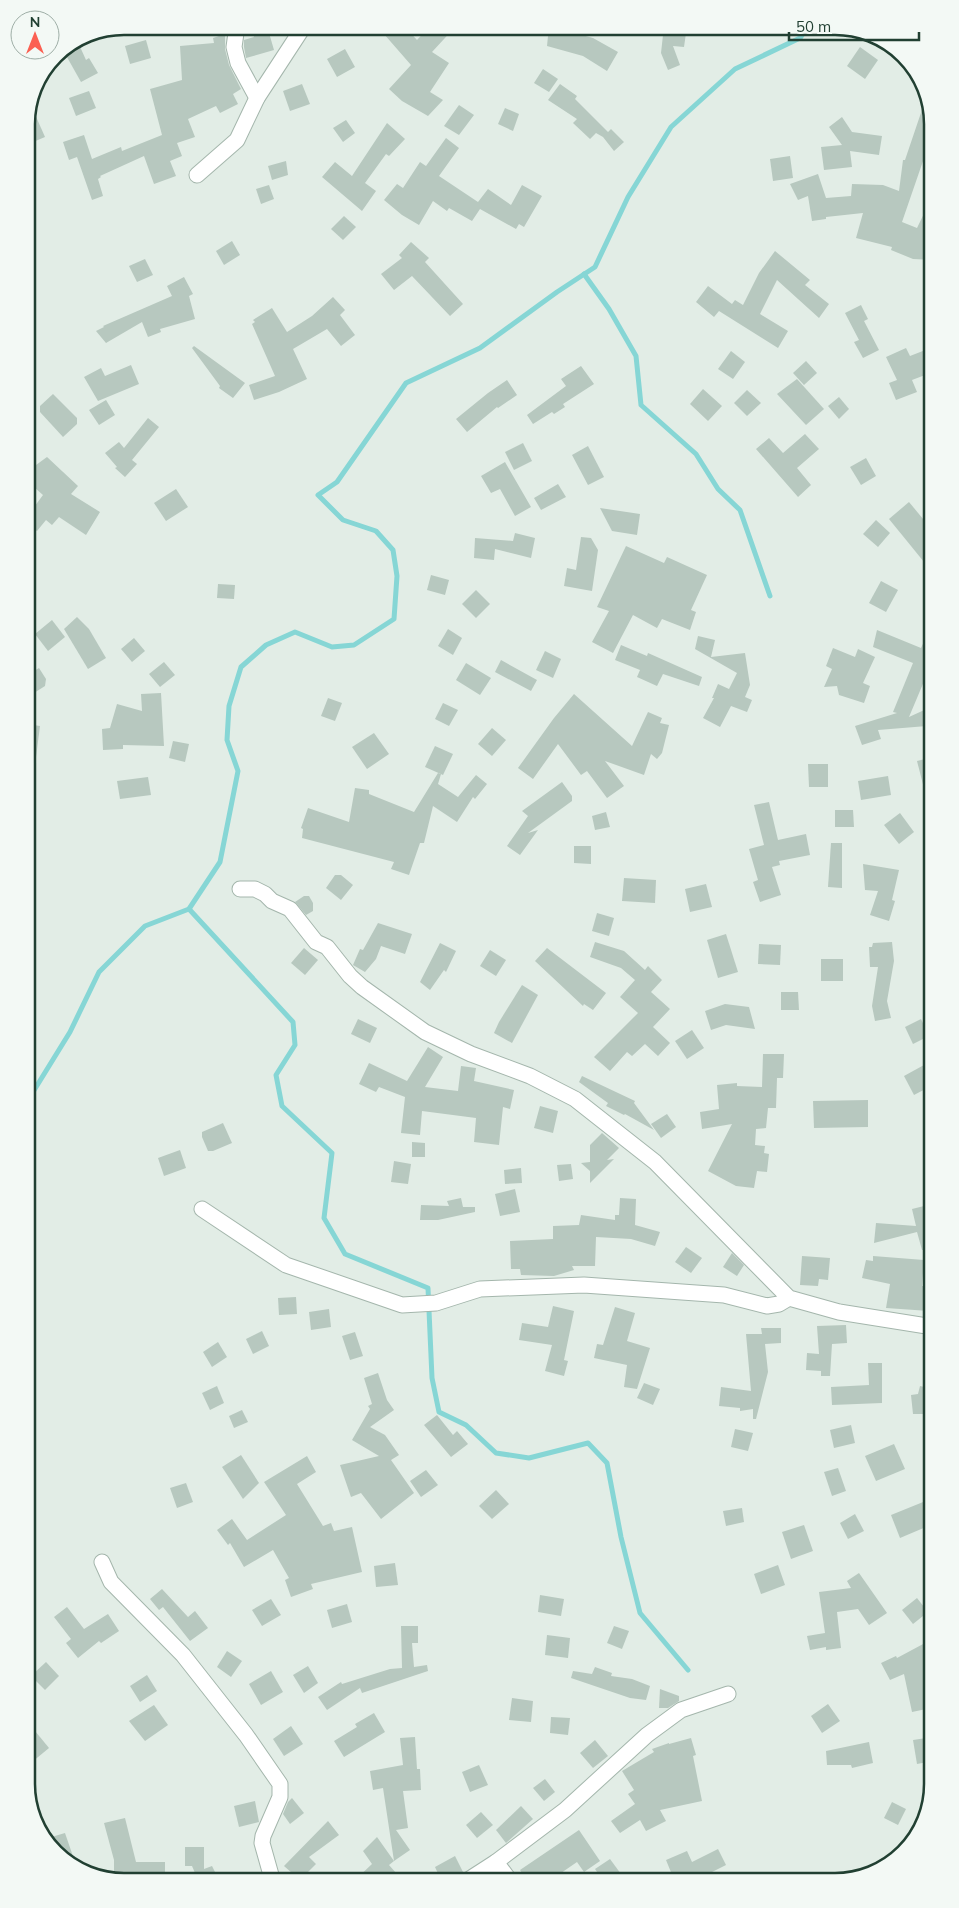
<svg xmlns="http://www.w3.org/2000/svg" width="959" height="1908" font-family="Mulish,sans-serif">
<rect width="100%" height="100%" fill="#e2ede6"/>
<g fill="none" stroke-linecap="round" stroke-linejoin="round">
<g stroke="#86d6d5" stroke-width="5">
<path d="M584 274 609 309 636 356 641 405 696 454 718 489 740 510 770 596"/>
<path d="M189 909 293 1022 295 1045 276 1075 282 1106 332 1153 324 1218 345 1254 428 1288 432 1378 439 1412 466 1425 496 1453 529 1458 588 1443 607 1463 621 1537 640 1613 688 1670"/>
<path d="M26 1097 33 1092 70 1032 99 972 145 926 189 909 220 862 238 771 227 740 229 706 241 667 266 645 295 632 332 647 354 645 394 619 397 576 393 550 376 531 343 520 318 495 337 482 406 383 480 348 557 292 595 267 628 197 671 127 735 69 800 38 808 26"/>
</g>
</g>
<g fill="#b7c8bf">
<path d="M250 26H267L274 50 246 58 244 47V40L254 37Z"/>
<path d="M377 26H404L417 40 430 26H456L432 52 449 63 430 92 443 100 428 116 402 101 389 89 411 65Z"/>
<path d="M549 26 593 38 618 52 607 71 583 56 547 46Z"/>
<path d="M664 26H687L684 47 673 46 680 65 668 70 661 53Z"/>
<path d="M225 34V49L229 65 241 89 233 94 238 104 220 113 216 106 188 119 195 137 177 143 182 156 170 161 176 176 154 184 144 156 100 176 101 177 98 179 103 196 92 200 77 157 69 160 63 142 84 135 92 159 121 147 122 151 162 135 150 89 182 80 180 46 214 43 213 38Z"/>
<path d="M77 40 86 60 89 58 98 73 81 82 63 50Z"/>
<path d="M146 40 151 58 130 64 125 46Z"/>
<path d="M860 47 878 60 865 79 847 66Z"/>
<path d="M345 49 355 67 337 77 327 59Z"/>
<path d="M543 69 558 79 549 92 534 83Z"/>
<path d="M302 84 310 104 290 111 283 91Z"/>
<path d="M560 84 577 96 575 99 608 132 611 129 624 142 614 151 603 137 596 133 590 139 573 123 577 119 548 100Z"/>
<path d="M89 91 96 108 76 116 69 98Z"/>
<path d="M927 95 933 132 902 222 917 228 933 195V260L913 259 891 250 892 247 856 238 863 213 826 217V219L812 221 808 196 798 200 790 184 818 174 826 198 851 196 852 184 883 185 899 191 903 160H905Z"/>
<path d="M30 103 45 137 26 145V118Z"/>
<path d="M459 105 474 115 459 135 444 126Z"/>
<path d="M505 108 519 114 513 131 498 124Z"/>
<path d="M842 117 852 132 882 136 879 155 850 151 852 167 824 170 821 147 842 145 829 127Z"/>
<path d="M346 120 355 133 343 142 333 128Z"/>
<path d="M387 123 405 139 389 156 386 154 365 183 376 191 362 211 322 177 335 162 352 176Z"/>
<path d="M446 138 459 148 439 176 478 202 488 189 511 205 522 185 542 196 524 227 519 224 516 229 480 209 472 221 449 208 447 211 433 201 419 225 402 215 384 200 397 184 403 188 420 162 426 166Z"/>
<path d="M790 156 793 178 773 181 770 159Z"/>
<path d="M286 161 288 175 272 180 268 166Z"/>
<path d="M269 185 274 199 261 204 256 189Z"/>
<path d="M344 216 356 227 343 240 331 229Z"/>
<path d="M232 241 240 255 224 265 216 251Z"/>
<path d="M411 242 429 258 425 262 463 304 450 316 412 276 394 290 381 274 402 258 399 255Z"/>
<path d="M775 251 810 280 805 285 829 304 819 318 777 280 760 314 788 331 778 348 719 311 714 317 696 302 708 286 732 304 735 300 743 305 759 273Z"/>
<path d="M145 259 153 275 137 282 129 266Z"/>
<path d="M184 277 193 294 189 296 195 319 160 329 161 332 148 337 142 322 106 343 96 331 104 327 103 326 172 296 167 286Z"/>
<path d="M333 297 345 310 340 315 355 335 341 346 327 329 293 349 307 379 279 392 254 400 249 385 275 376 252 324 255 322 253 320 272 308 287 332 312 316Z"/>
<path d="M861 305 868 319 864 321 879 350 863 358 854 342 859 340 845 313Z"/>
<path d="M194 346 245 383 233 398 219 388 220 386 192 348Z"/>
<path d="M933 347V372L912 380 917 392 896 400 889 383 897 380 886 357 906 348 910 356Z"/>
<path d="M731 351 745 362 733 379 718 369Z"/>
<path d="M806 361 817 373 804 385 793 373Z"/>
<path d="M131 365 139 384 98 401 84 377 101 368 105 376Z"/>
<path d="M581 366 594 384 563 404 565 407 554 414 552 412 533 424 527 415 566 386 561 379Z"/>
<path d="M797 379 824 409 806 425 777 394Z"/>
<path d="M507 380 517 395 498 408 497 407 467 432 456 419 488 393Z"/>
<path d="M703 389 722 406 708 421 690 404Z"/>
<path d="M747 390 761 403 747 416 734 403Z"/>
<path d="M53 394 77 418V424L63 437 40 412V406Z"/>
<path d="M839 397 849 409 839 419 828 406Z"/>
<path d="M106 400 115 415 99 425 89 410Z"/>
<path d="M148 418 159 427 132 460 137 464 125 477 115 468 117 467 105 453 119 442 124 448Z"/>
<path d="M805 434 819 449 797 468 811 485 798 497 756 449 769 438 783 453Z"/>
<path d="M523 443 532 461 514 470 505 452Z"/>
<path d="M588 446 604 477 588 485 572 455Z"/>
<path d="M47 457 78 486 71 494 100 512 86 535 59 517 52 525 46 520 37 531 26 524V518L43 495 26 480V469L32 462 36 465Z"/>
<path d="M866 458 876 476 861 485 850 467Z"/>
<path d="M505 462 531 507 515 516 500 489 491 493 481 476Z"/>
<path d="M558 484 566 497 541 510 534 498Z"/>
<path d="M176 489 188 507 166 521 154 503Z"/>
<path d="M909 502 933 531V573L889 519Z"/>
<path d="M600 508 640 514 637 535 612 531Z"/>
<path d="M876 520 890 533 878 547 863 534Z"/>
<path d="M515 533 535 538 531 558 495 549 494 560 474 558 475 538 513 541Z"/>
<path d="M581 537 591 538 598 550 592 591 564 586 567 568 576 570Z"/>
<path d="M626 546 664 563 667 557 707 575 691 610 696 612 690 630 662 619 657 628 633 615 613 653 592 642 609 611 597 607Z"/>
<path d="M431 575 449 580 445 595 427 590Z"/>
<path d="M881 581 898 590 886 612 869 603Z"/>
<path d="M218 584 235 585 234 599 217 598Z"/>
<path d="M476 590 490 604 476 618 462 604Z"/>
<path d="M77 617 89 629 106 658 88 669 64 629Z"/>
<path d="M52 620 65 637 48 651 35 634Z"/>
<path d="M933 622V660L909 717 933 706V722L927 726 878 730 881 739 862 745 855 726 897 713 893 712 913 663 873 647 877 630 921 648Z"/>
<path d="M448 629 462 638 453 655 438 646Z"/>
<path d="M698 636 715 640 711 657 745 653 750 685 745 697 752 700 747 712 731 706 720 727 703 718 714 698H712L718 684 729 689 737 673 695 649Z"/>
<path d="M134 638 145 651 132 662 121 649Z"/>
<path d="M621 645 647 656 648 653 702 677 699 686 663 674 657 686 637 677 640 670 615 660Z"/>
<path d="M833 648 855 657 858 649 875 657 863 683 870 686 864 703 839 695 837 686 824 687 832 669 826 666Z"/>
<path d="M545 651 561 659 553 678 536 670Z"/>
<path d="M501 660 537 680 531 691 495 672Z"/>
<path d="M164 662 175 675 160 687 149 674Z"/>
<path d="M466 663 491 678 480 695 456 680Z"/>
<path d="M39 668 46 679 45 686 34 693 26 681V676Z"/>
<path d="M161 693 164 746 123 745V749L103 750 102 729 110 728 117 704 142 711 141 694Z"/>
<path d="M574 694 632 746 648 712 662 718 660 723 669 725 662 753 657 759 651 754 644 775 605 761 624 786 607 798 587 771 581 775 558 744 533 779 518 768 554 718Z"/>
<path d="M328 698 342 703 335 721 321 716Z"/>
<path d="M443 703 458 710 449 726 435 719Z"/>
<path d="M26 724 40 726 35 765H26Z"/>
<path d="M492 728 506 740 492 756 478 744Z"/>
<path d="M374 733 389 754 367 769 352 747Z"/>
<path d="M173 741 189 744 185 762 169 758Z"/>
<path d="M435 746 453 754 443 775 425 767Z"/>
<path d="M933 757V804H928L917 761Z"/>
<path d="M808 764H828V787H809Z"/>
<path d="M438 773 441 774 438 784 458 797 476 775 487 784 475 799 473 797 457 822 433 806 424 843H420L409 875 391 869 394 862 302 838 303 829 301 828 308 808 349 822 355 788 369 790V794L414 812Z"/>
<path d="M888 776 891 795 861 800 858 781Z"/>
<path d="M148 777 151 795 120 799 117 781Z"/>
<path d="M562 782 572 796V801L528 833 538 830 520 855 507 846 528 816 522 811Z"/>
<path d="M769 802 778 840 806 834 810 855 779 861 780 865 772 867 781 895 760 902 753 882 758 880 749 849 764 845 754 805Z"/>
<path d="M835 810H853L854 827H835Z"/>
<path d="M606 812 610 827 595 830 592 816Z"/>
<path d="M900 813 914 832 899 844 884 825Z"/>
<path d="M831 843H842V888L828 887Z"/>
<path d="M574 846H591V864L574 863Z"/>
<path d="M863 864 899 870 892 900 895 901 889 921 870 915 878 891 865 890Z"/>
<path d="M335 875H341L353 885 341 900 326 888Z"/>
<path d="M624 878 656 880 655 903 622 901Z"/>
<path d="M706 884 712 907 690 912 685 889Z"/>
<path d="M304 896H309L313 903V911L306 915 295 902Z"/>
<path d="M597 913 614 918 609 936 592 931Z"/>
<path d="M378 923 412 934 405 954 381 946 376 959 365 972 353 965 360 949 363 950Z"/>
<path d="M726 934 738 972 718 978 707 940Z"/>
<path d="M595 942 624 951 645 970 648 966 662 980 651 992 670 1009 653 1027 670 1043 658 1056 645 1044 632 1056 627 1052 610 1071 594 1057 638 1013 620 997 635 980 621 968 590 957Z"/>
<path d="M892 942 894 961 887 1001 891 1018 875 1021 872 1006 878 967H870L869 947H872L873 943Z"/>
<path d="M440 943 456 951 446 972 444 970 430 990 420 982Z"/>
<path d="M759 944 781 945 780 965 758 964Z"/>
<path d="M304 948 318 960 305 975 291 963Z"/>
<path d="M547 948 606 993 593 1010 584 1004 583 1006 535 961Z"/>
<path d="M490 950 506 960 496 976 480 966Z"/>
<rect x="821" y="959" width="22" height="22"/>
<path d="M522 985 538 995 512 1043 494 1033 499 1022Z"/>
<path d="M781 992H798L799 1010H781Z"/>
<path d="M725 1004 749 1007 755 1029 726 1025 711 1030 705 1011Z"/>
<path d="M358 1019 377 1028 370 1043 351 1034Z"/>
<path d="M921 1019 929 1036 913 1044 905 1027Z"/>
<path d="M692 1030 704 1048 687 1059 675 1041Z"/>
<path d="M428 1047 443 1057 425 1087 458 1091 461 1066 476 1068 474 1081 514 1090 510 1109 503 1107 499 1145 474 1142 476 1118 422 1111 420 1135 401 1133 405 1097 379 1087 376 1092 359 1084 369 1063 407 1081Z"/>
<path d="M763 1054H784L783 1078H777L776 1108H768L766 1128 756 1129 755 1145 765 1146 764 1153 769 1154 767 1172 757 1171 754 1188 736 1186 708 1171 732 1124 702 1129 700 1112 719 1109 717 1085 737 1083V1086L762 1087Z"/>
<path d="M924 1065 933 1081V1085L914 1095 904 1076Z"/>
<path d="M582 1076 635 1101 634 1103 654 1130 625 1114 624 1115 606 1106 608 1103 579 1082Z"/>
<path d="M868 1100V1127L814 1128 813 1101Z"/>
<path d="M540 1106 558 1111 553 1133 534 1128Z"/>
<path d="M667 1114 676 1127 661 1138 651 1124Z"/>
<path d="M223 1123 232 1143 213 1151H208L202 1137V1132Z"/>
<path d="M602 1133 619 1148 607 1160 614 1159 590 1183V1171L581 1163 590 1162V1145Z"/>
<path d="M412 1142 425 1143V1157H412Z"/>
<path d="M180 1150 186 1168 164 1176 158 1158Z"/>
<path d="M394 1161 411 1164 408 1184 391 1182Z"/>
<path d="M571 1164 573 1179 559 1181 557 1165Z"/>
<path d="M521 1168 522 1183 505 1184 504 1170Z"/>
<path d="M515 1189 520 1212 500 1216 495 1194Z"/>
<path d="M461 1198 463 1207H475V1212L438 1220H420L421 1205 449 1206 447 1201Z"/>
<path d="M620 1198 636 1199 635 1225 660 1232 655 1246 631 1239 596 1237 595 1266H572L574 1270 554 1276 521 1275 520 1269H511L510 1241 553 1239V1226L579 1225 581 1215 615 1220V1215H619Z"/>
<path d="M928 1205 924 1250H922L917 1232 874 1243 876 1223 916 1226 912 1209Z"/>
<path d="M686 1247 702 1258 691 1273 675 1262Z"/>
<path d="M732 1253 744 1265 737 1276 723 1267Z"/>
<path d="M802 1256 830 1258 828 1280 819 1279 818 1286 800 1285Z"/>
<path d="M873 1256 924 1260 922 1286 931 1287 929 1311 886 1308 890 1284 862 1278 866 1260 873 1261Z"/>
<path d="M296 1297 297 1314 279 1315 278 1298Z"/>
<path d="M553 1306 574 1311 564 1360 568 1361 564 1376 545 1371 552 1345 519 1340 522 1323 548 1327Z"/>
<path d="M615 1307 635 1313 627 1341 650 1348 637 1389 624 1387 627 1365 594 1358 597 1344 603 1345Z"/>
<path d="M329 1309 331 1327 311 1330 309 1312Z"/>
<path d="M846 1325 847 1343 832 1344 830 1376H821V1371L806 1370 807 1353 819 1354 817 1326Z"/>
<path d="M761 1328H781V1343L765 1344 768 1372 756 1419H753V1409L740 1411V1408L719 1406 721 1387 751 1391 746 1334H762Z"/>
<path d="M262 1331 269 1346 253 1354 246 1339Z"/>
<path d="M355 1332 363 1356 350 1360 342 1336Z"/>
<path d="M218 1342 227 1357 212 1367 203 1352Z"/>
<path d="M868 1363H882V1403L832 1405 831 1387 869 1385Z"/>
<path d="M378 1373 387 1400 394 1410 370 1427 385 1435 399 1455 391 1460 414 1493 381 1519 361 1493 351 1497 340 1465 379 1456 352 1440 370 1409 368 1406 372 1404 364 1378Z"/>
<path d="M644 1383 660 1389 653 1405 637 1398Z"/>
<path d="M217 1386 224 1403 210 1410 202 1393Z"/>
<path d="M920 1386 933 1389V1414H913L911 1395 918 1394Z"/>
<path d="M242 1410 248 1422 234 1428 229 1416Z"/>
<path d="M437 1415 453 1435 457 1431 468 1444 451 1457 424 1425Z"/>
<path d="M851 1425 855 1443 834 1448 830 1430Z"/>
<path d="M735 1429 753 1433 748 1451 731 1447Z"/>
<path d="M894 1444 905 1469 876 1481 865 1456Z"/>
<path d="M241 1455 259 1483 243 1499 222 1467Z"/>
<path d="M307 1456 316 1472 297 1484 323 1526 331 1523 334 1531 352 1527 362 1572 311 1584 313 1589 291 1597 285 1580 289 1578 273 1550 244 1567 230 1543 228 1545 217 1530 232 1519 247 1540 286 1515 264 1482Z"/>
<path d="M838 1468 846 1491 832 1496 824 1472Z"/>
<path d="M426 1470 438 1485 421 1497 410 1481Z"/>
<path d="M186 1483 193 1502 177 1508 170 1488Z"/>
<path d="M496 1490 509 1504 492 1519 479 1506Z"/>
<path d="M933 1498V1524L900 1538 891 1515Z"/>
<path d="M742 1508 744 1522 726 1526 723 1511Z"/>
<path d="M855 1514 864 1531 848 1539 840 1523Z"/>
<path d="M804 1525 813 1551 791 1559 782 1532Z"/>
<path d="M395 1563 398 1585 376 1587 374 1566Z"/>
<path d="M778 1565 785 1585 761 1594 754 1574Z"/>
<path d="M859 1573 887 1613 869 1625 858 1609 837 1612 841 1648 826 1650V1647L810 1650 807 1636 825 1633 819 1592 851 1588 847 1581Z"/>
<path d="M162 1589 188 1617 195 1611 208 1628 190 1641 163 1607 159 1610 150 1599Z"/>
<path d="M540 1595 564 1599 561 1616 538 1612Z"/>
<path d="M917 1598 928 1612 913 1624 902 1610Z"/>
<path d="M271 1599 281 1615 262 1626 252 1610Z"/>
<path d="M347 1604 352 1622 332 1628 327 1610Z"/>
<path d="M67 1607 84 1629 108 1614 119 1631 101 1643 99 1641 78 1658 66 1643 71 1639 54 1617Z"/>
<path d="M401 1626H418V1643H412L414 1667 427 1665 428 1671 362 1693 360 1688 327 1710 318 1697 341 1682 342 1684 390 1669 402 1668Z"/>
<path d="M614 1626 629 1631 622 1649 607 1643Z"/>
<path d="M547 1635 570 1638 568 1658 545 1655Z"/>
<path d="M925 1643 933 1657V1686L926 1688 931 1708 912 1712 904 1674 890 1680 881 1663 896 1656 897 1658Z"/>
<path d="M227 1651 242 1661 231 1677 217 1667Z"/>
<path d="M46 1662 59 1676 45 1690 31 1676Z"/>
<path d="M308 1666 318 1683 304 1693 293 1675Z"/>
<path d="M595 1667 612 1673 611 1676 632 1679 650 1686 646 1700 630 1698 571 1678 573 1671 592 1674Z"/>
<path d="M271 1671 283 1692 261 1705 249 1684Z"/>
<path d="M147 1675 157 1691 140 1702 130 1686Z"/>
<path d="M660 1689 679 1696V1701L668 1708H659Z"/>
<path d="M512 1698 533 1701 531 1722 509 1720Z"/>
<path d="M828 1704 840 1721 822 1733 811 1716Z"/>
<path d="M154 1705 168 1725 145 1741 129 1721Z"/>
<path d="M374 1713 385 1732 344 1757 334 1741 357 1727 355 1724Z"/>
<path d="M551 1717 570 1718 568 1735 550 1733Z"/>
<path d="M26 1720 49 1748 26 1767Z"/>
<path d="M291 1726 303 1744 284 1756 273 1739Z"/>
<path d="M415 1737 417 1769H420L421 1790 403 1791 408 1828 396 1830 410 1850 394 1861 383 1788 373 1790 370 1771 403 1765 400 1738Z"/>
<path d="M933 1737V1761L917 1764 913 1740Z"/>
<path d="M691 1738 696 1755 693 1756 702 1801 660 1810 666 1821 646 1831 640 1820 620 1833 611 1821 635 1804 628 1794 634 1790 622 1771 654 1752 652 1749 669 1743V1744Z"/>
<path d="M595 1740 608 1756 593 1768 580 1753Z"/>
<path d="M869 1742 873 1763 852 1768 851 1765H827L826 1751Z"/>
<path d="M479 1765 488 1785 470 1792 462 1772Z"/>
<path d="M545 1779 555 1792 544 1801 533 1788Z"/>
<path d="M292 1798 304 1813 290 1824 283 1814 288 1802Z"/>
<path d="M255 1801 259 1822 239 1827 234 1806Z"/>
<path d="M892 1802 906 1809 898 1825 884 1818Z"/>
<path d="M521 1806 533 1819 506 1843 496 1830Z"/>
<path d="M481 1812 493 1825 477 1838 466 1825Z"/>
<path d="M125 1818 136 1862H165V1880L114 1879V1860L104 1823Z"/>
<path d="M328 1821 339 1835 309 1857 316 1864 300 1880 284 1866Z"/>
<path d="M579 1830 600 1861 584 1872 577 1862 548 1882H528L520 1870Z"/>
<path d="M65 1833 77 1868 69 1865 48 1838Z"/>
<path d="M377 1837 394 1861 389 1865 404 1882H353L372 1864 363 1851Z"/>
<path d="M185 1847H204V1869L212 1866 220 1882H178L195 1873 192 1866H185Z"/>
<path d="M718 1849 726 1865 702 1877 705 1882H675L666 1860 687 1851 692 1862Z"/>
<path d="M455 1856 463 1872 442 1882 435 1867Z"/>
<path d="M610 1859 621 1874 610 1882H604L595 1869Z"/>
</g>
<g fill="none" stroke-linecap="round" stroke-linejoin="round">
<g stroke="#a4b6ac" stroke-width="17">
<g id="minor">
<path d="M237 26 234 47 238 63 257 98"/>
<path d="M197 175 237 140 257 98 304 26"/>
<path d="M240 889H255L265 894 272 901 290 909 316 942 327 947 350 976 362 987 425 1032 471 1054 530 1076 575 1099 655 1162 789 1298 839 1312 933 1327"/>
<path d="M202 1209 286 1265 402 1305 436 1303 480 1289 584 1285 724 1295 767 1306 779 1304 789 1298"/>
<path d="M102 1562 111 1582 183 1655 246 1735 280 1784V1797L263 1836 262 1843 273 1882"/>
<path d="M496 1862 511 1882"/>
<path d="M465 1882 496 1862 565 1810 647 1735 681 1710 728 1694"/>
</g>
</g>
<use href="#minor" stroke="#fff" stroke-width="15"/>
</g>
<path d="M0 0H959V1908H0ZM124 35H835A89 89 0 0 1 924 124V1784A89 89 0 0 1 835 1873H124A89 89 0 0 1 35 1784V124A89 89 0 0 1 124 35Z" fill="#f3f9f5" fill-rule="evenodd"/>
<path fill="none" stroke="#214032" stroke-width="2.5" d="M124 35H835A89 89 0 0 1 924 124V1784A89 89 0 0 1 835 1873H124A89 89 0 0 1 35 1784V124A89 89 0 0 1 124 35Z"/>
<g transform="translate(35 35)"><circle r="24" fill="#f3f9f5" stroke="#9fafa7"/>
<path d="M0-4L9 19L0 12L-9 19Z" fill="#fb6052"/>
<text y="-8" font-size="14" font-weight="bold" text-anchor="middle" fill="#214032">N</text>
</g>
<path d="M789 32v8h130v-8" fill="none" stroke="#214032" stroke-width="2.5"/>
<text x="796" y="32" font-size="15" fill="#214032" stroke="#f3f9f5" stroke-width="4" paint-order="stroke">50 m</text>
</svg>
